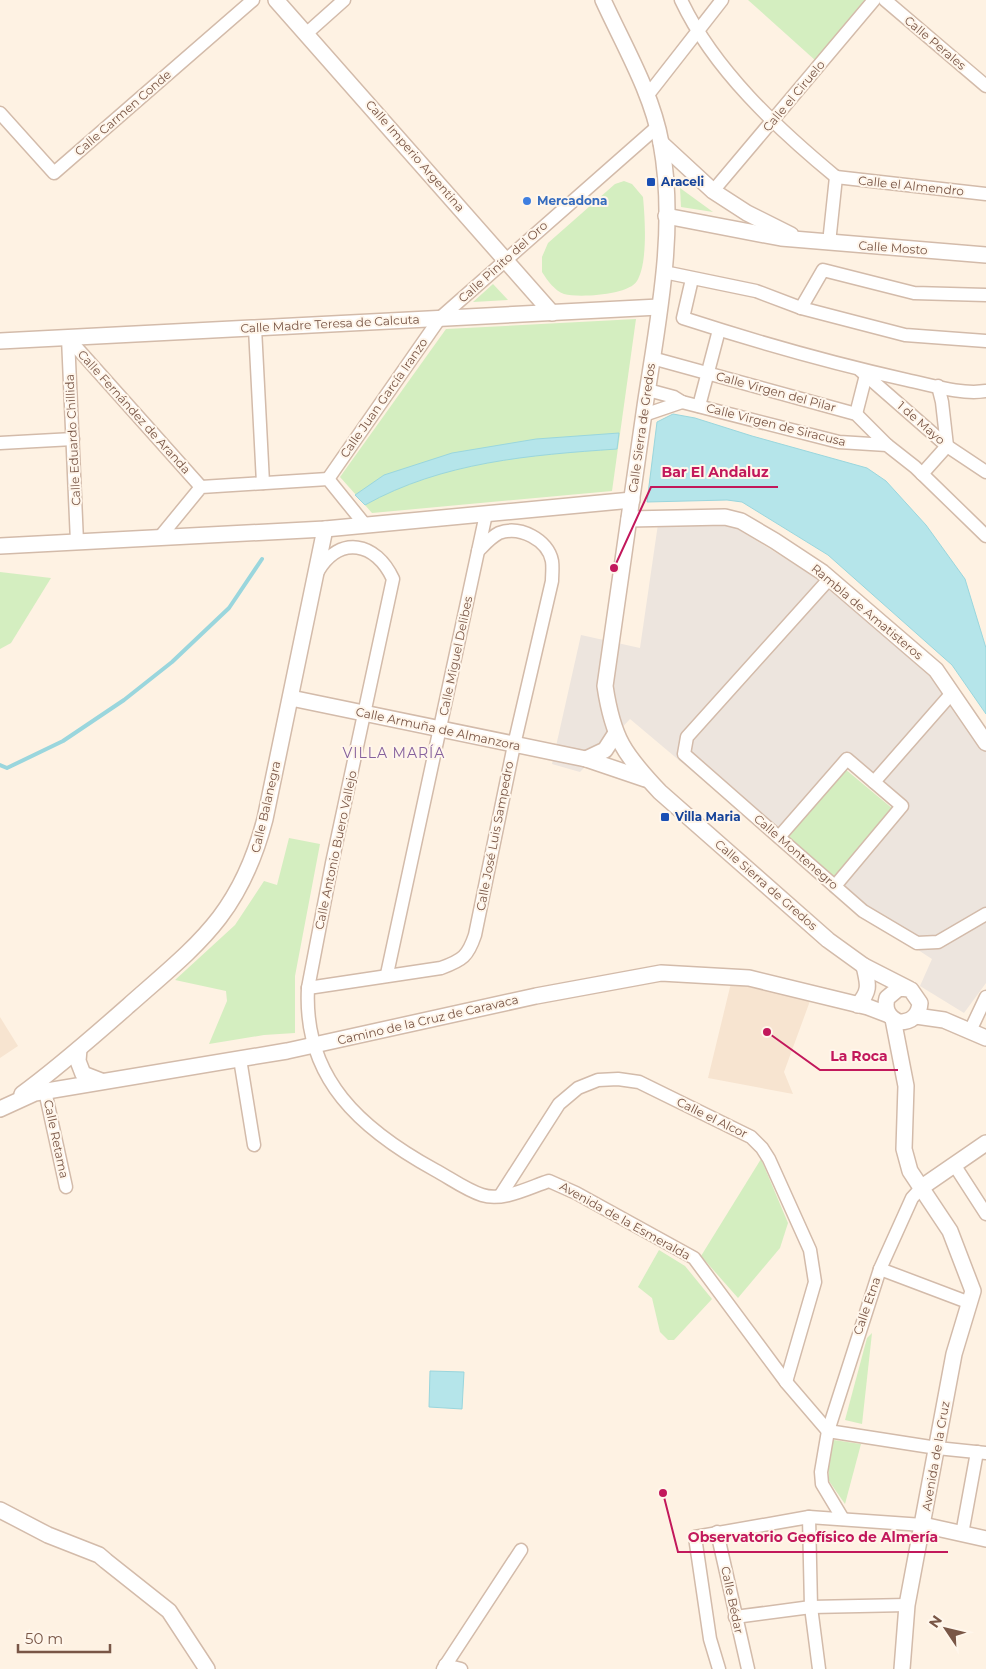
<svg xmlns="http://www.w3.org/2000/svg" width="986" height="1669" font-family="Montserrat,sans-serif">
<rect width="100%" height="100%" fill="#fef2e3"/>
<g fill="#f7e4d0">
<path d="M731 983 810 1001 784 1072 793 1094 708 1078Z"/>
<path d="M0 1017 18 1046 0 1058Z"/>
</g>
<path fill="#ede5de" d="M658 524 731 525 835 589 936 678 986 751V983L964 1013 920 986 932 959 829 892 900 804 848 754 775 841 630 719 580 772 552 764 581 635 640 648Z"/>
<g fill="#d4eec0">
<path d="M748 0H867L816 61Z"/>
<path d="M624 181 632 184 643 197C645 218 648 263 637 281 629 295 579 298 564 294 555 291 547 280 542 272V257L548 243 615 184Z"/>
<path d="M680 188 713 212 681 207Z"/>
<path d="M493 284 508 300 473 302Z"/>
<path d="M636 319 612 491 372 513 340 477 446 329Z"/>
<path d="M0 572 51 578 11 643 0 649Z"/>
<path d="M845 769 893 809 834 877 786 836Z"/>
<path d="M289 838 320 844 295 976V1033L264 1035 209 1044 227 1001 226 991 175 980 235 925 264 881 277 885Z"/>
<path d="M761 1159 788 1223 780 1248 738 1298 701 1256Z"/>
<path d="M659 1250 685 1266 712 1299 674 1340H668L660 1332 652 1298 638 1287Z"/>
<path d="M872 1333 862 1424 845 1420 867 1338Z"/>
<path d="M827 1439 861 1444 845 1504 829 1481Z"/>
</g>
<g fill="#b5e5ea" stroke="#9ad6dd">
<path d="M673 414 695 418 752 436 867 468 886 481 926 525 965 579 986 648V714L952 665 828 555 742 502 727 500 647 502 657 422Z"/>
<path d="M619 433 617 449C530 455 442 462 365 505L355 495 384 475 452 453 536 439Z"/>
<path d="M430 1371 464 1372 462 1409 429 1407Z"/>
</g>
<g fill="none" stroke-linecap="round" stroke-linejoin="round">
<path stroke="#9ad6dd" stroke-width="4" d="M0 765 7 768 63 741 124 700 172 662 229 608 262 559"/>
<g stroke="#d3bbaa" stroke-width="15">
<g id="minor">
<path d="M681 0C714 70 778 129 836 177"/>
<path d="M885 0 986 86"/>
<path d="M307 33 344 0"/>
<path d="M647 96 722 0"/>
<path d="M0 113 54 173 253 0"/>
<path d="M836 177 986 194"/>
<path d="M713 191 874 0"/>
<path d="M829 243 836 177"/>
<path d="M664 272 756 291 801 308 905 335 986 341"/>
<path d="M692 279 683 318C757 342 831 363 907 380 931 385 961 395 986 391"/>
<path d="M801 308 823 270 914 293 986 295"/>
<path d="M255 328 263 483"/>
<path d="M68 338 77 542"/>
<path d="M68 338 201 487"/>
<path d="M652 358 856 414 887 445"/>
<path d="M860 370 947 446 986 472"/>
<path d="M648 390 674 397 682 402 839 442 887 445 915 467 986 536"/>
<path d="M699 406 719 330"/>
<path d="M856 414 866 375"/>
<path d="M644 415 682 402"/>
<path d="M0 443 73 439"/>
<path d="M922 474 947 446 942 402 938 386"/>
<path d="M328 479 440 318 657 127"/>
<path d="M160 537 201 487 328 479 366 526"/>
<path d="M318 571C340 535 376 542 393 579L332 863 308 988C303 1079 362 1130 435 1170 450 1178 466 1190 482 1195 503 1202 530 1187 549 1181L576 1193 694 1258 786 1382 828 1431"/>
<path d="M830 578 687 737 684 754 863 911 917 943 938 942 986 914"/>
<path d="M874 782 952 693"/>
<path d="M779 837 847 759 902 806 835 886"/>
<path d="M387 974 486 514"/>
<path d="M308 988 441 968C463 960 468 956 475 935L514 745 552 581C552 575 553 568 552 561 548 540 520 525 499 533 491 537 484 545 478 551"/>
<path d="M970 1031 986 997"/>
<path d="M240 1059 254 1145"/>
<path d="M45 1091 66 1187"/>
<path d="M955 1166 986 1214"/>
<path d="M500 1196 559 1104 578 1088 598 1080 618 1079 639 1082 751 1137 762 1148 769 1159 810 1250 815 1282 786 1382"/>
<path d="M880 1269 970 1303"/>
<path d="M828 1431 937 1448 986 1453"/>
<path d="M809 1517 811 1607 819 1669"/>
<path d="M843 1519 822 1484 821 1472 828 1431 880 1269 912 1198 922 1187"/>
<path d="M717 1532 748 1669"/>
<path d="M962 1534 977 1452"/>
<path d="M735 1617 811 1607 907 1605"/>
<path d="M445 1665 461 1669"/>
<path d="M443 1669 521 1550"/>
<path d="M719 1669 710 1639 695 1537 809 1517 923 1525"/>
</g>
</g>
<g stroke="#d3bbaa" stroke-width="18">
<g id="tertiary">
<path d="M276 0 552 313"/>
<path d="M603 0C624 46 652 93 661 143 677 229 658 320 645 406 632 499 618 593 605 686 613 739 624 754 660 792L828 940 864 966 911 990 920 1003C919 1015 912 1022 899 1022 888 1017 884 1009 887 998L899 988 909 989"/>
<path d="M661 143 713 191 747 213 791 235"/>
<path d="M666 216 781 238 986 255"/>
<path d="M0 341 659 307"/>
<path d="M629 519 725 517 741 521 775 541 822 572 936 670 986 743"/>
<path d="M0 546 325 529 632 500"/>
<path d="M291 698 586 759"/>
<path d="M616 733 605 750 586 759 645 779"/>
<path d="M858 1005C871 990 868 984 864 966"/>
<path d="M916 1016 944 1020 986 1038"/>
<path d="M893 1019 906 1086 904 1149 910 1171 950 1231 973 1291 954 1354 907 1605 902 1669"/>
<path d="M79 1049 78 1061 83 1074 101 1081"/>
<path d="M22 1094C59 1067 94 1036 128 1006 198 944 240 915 265 819L325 529"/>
<path d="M0 1109 35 1093 287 1051 536 996 661 973 749 978 868 1007 889 1015"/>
<path d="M922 1187 986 1143"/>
<path d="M0 1510 48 1535 99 1555 106 1561 169 1611 207 1669"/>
<path d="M923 1525 986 1539"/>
</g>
</g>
<use href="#minor" stroke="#fff" stroke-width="12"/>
<use href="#tertiary" stroke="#fff" stroke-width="15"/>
</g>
<g fill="#1a4fb4" stroke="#fff6eb" stroke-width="2">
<rect x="646" y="177" width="10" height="10" rx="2.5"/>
<rect x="660" y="812" width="10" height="10" rx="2.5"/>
</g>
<circle fill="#3f7fe0" stroke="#fff6eb" stroke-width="2" cx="527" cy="201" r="5"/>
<g text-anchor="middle" stroke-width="4" stroke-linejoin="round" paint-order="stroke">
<g font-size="12" fill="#795646" stroke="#fff6eb">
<text transform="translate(935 43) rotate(40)" y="4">Calle Perales</text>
<text transform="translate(794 96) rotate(-50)" y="4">Calle el Ciruelo</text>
<text transform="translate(123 113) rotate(-41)" y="4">Calle Carmen Conde</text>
<text transform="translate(415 156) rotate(49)" y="4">Calle Imperio Argentina</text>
<text transform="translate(911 186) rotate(6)" y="4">Calle el Almendro</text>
<text transform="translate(893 248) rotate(4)" y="4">Calle Mosto</text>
<text transform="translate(503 262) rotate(-42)" y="4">Calle Pinito del Oro</text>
<text transform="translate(330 324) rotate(-3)" y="4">Calle Madre Teresa de Calcuta</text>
<text transform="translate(776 392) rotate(15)" y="4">Calle Virgen del Pilar</text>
<text transform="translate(384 398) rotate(-55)" y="4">Calle Juan García Iranzo</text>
<text transform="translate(134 412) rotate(48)" y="4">Calle Fernández de Aranda</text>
<text transform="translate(921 423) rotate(41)" y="4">1 de Mayo</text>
<text transform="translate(776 425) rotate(14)" y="4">Calle Virgen de Siracusa</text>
<text transform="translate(642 428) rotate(-82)" y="4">Calle Sierra de Gredos</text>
<text transform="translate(73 440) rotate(-93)" y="4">Calle Eduardo Chillida</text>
<text transform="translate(867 612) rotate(40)" y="4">Rambla de Amatisteros</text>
<text transform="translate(456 656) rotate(-78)" y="4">Calle Miguel Delibes</text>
<text transform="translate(438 729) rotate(12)" y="4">Calle Armuña de Almanzora</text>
<text transform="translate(266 807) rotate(-77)" y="4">Calle Balanegra</text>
<text transform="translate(495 836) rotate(-79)" y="4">Calle José Luis Sampedro</text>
<text transform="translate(336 850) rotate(-78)" y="4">Calle Antonio Buero Vallejo</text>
<text transform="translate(796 852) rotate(41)" y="4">Calle Montenegro</text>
<text transform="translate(766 885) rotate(41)" y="4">Calle Sierra de Gredos</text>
<text transform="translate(428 1020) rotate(-13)" y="4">Camino de la Cruz de Caravaca</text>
<text transform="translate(712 1118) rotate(26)" y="4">Calle el Alcor</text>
<text transform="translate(56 1139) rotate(78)" y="4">Calle Retama</text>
<text transform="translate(625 1221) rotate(29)" y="4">Avenida de la Esmeralda</text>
<text transform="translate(867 1306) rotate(-71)" y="4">Calle Etna</text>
<text transform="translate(936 1456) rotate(-80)" y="4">Avenida de la Cruz</text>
<text transform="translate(732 1600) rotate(78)" y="4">Calle Bédar</text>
</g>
<g font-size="12" font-weight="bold" fill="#164399" stroke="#fff6eb" text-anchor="start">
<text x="661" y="186">Araceli</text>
<text x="675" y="821">Villa Maria</text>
</g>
<g font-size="12" font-weight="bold" fill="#366cbe" stroke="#fff6eb" text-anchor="start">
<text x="537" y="205">Mercadona</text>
</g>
<g font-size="14" letter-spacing="1" fill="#86619d" stroke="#fff6eb">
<text x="394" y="758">VILLA MARÍA</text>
</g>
</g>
<path fill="none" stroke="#c2185b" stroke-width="2" d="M614 568L651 487H778M767 1032L820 1070H898M663 1493L678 1552H948"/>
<g fill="#c2185b" stroke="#fff6eb" stroke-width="2">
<circle cx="614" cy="568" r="5"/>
<circle cx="767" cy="1032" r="5"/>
<circle cx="663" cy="1493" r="5"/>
</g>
<g font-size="14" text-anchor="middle" font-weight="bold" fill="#c2185b" stroke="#fff6eb" stroke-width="4" stroke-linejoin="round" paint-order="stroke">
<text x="715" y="477">Bar El Andaluz</text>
<text x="859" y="1061">La Roca</text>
<text x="813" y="1542">Observatorio Geofísico de Almería</text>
</g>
<g transform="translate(946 1629) rotate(305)" stroke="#fff6eb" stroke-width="4" paint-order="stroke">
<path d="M0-4L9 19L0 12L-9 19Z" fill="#795646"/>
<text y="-8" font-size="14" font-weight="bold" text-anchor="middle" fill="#795646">N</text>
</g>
<path d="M18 1644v8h92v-8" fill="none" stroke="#795646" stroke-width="2.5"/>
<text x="25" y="1644" font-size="15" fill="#795646" stroke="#fff6eb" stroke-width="4" paint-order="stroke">50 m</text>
</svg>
